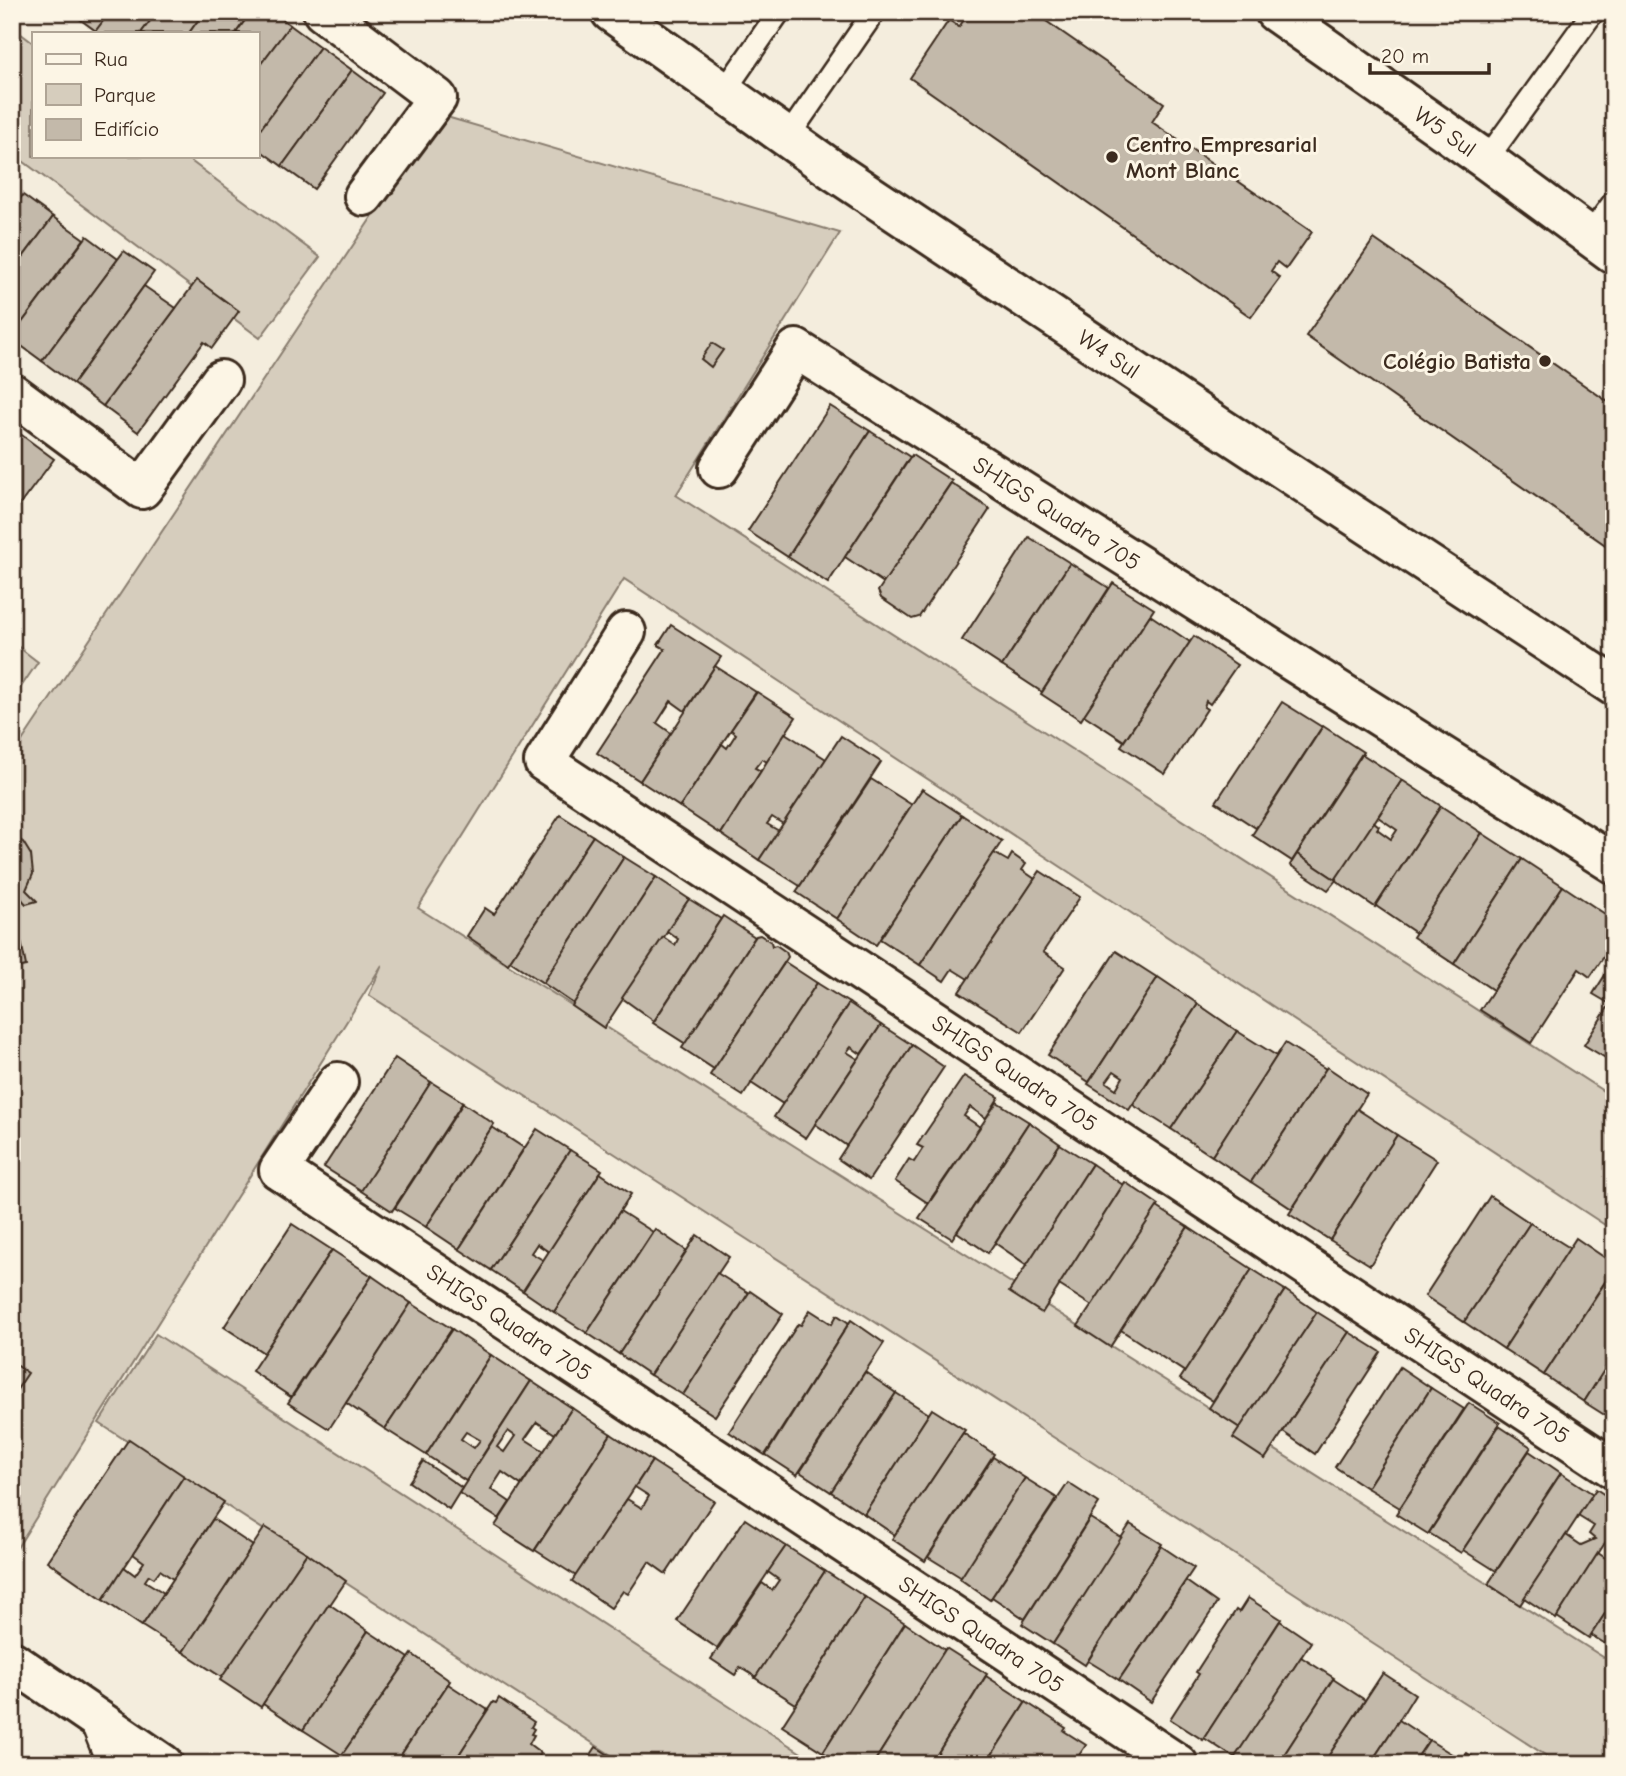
<svg xmlns="http://www.w3.org/2000/svg" width="1626" height="1776" font-family="'Comic Neue',sans-serif">
<rect width="100%" height="100%" fill="#f4eddd"/>
<filter id="ink" filterUnits="userSpaceOnUse"><feTurbulence type="fractalNoise" baseFrequency=".0143" numOctaves="2"/><feDisplacementMap in="SourceGraphic" scale="14" xChannelSelector="R" yChannelSelector="G"/><feConvolveMatrix kernelMatrix="1 2 1 2 8 2 1 2 1" color-interpolation-filters="sRGB"/></filter>
<g filter="url(#ink)">
<g fill="#d6cdbd" stroke="#887c6e" stroke-width="2">
<path d="M12 27 33 43V156H184L320 257 260 338 12 153Z"/>
<path d="M440 115 840 233 676 495 1614 1098V1231L624 579 418 908 1614 1664V1764H1559L369 995 382 965 12 1556V756Z"/>
<path d="M12 642 38 662 12 700Z"/>
<path d="M156 1334 818 1764H625L99 1423Z"/>
</g>
<g fill="#c3b9aa" stroke="#3b2a1e" stroke-width="2" fill-rule="evenodd">
<path d="M70 12H110L96 31Z"/>
<path d="M110 12H157L141 33H94Z"/>
<path d="M157 12H204L189 33H141Z"/>
<path d="M204 12H251L236 33H189Z"/>
<path d="M251 12H273L290 25 257 69V33H236Z"/>
<path d="M956 12H1033L1164 103 1152 122 1312 232 1286 269 1277 262 1271 271 1280 278 1251 317 910 78 949 20 959 27 965 18Z"/>
<path d="M290 25 320 47 257 134V69Z"/>
<path d="M320 47 352 70 282 166 257 148V134Z"/>
<path d="M352 70 383 93 314 189 282 166Z"/>
<path d="M23 195 53 217 12 272V209Z"/>
<path d="M53 217 84 239 12 336V272Z"/>
<path d="M87 236 118 259 42 361 12 339V336Z"/>
<path d="M1374 239 1614 406V551L1306 336Z"/>
<path d="M124 251 154 272 73 384 42 361Z"/>
<path d="M197 280 239 311 212 348 204 342 138 432 103 406Z"/>
<path d="M144 286 176 308 103 406 73 384Z"/>
<path d="M712 343 723 350 711 367 701 359Z"/>
<path d="M830 406 870 431 788 557 748 531Z"/>
<path d="M15 430 54 459 12 515V434Z"/>
<path d="M870 431 910 457 828 583 788 557Z"/>
<path d="M912 455 952 481 884 583 845 557Z"/>
<path d="M951 483 990 509 919 617 912 619 881 598 878 591Z"/>
<path d="M1029 537 1070 563 1002 666 962 640Z"/>
<path d="M1070 563 1109 588 1042 692 1002 666Z"/>
<path d="M1113 583 1154 609 1081 720 1041 694Z"/>
<path d="M1150 615 1190 642 1124 741 1084 715Z"/>
<path d="M671 625 721 657 685 711 671 701 657 723 671 733 640 781 597 753 665 649 658 645Z"/>
<path d="M1194 636 1237 665 1210 704 1206 701 1204 707 1207 709 1165 774 1121 746Z"/>
<path d="M715 666 756 692 680 807 640 781Z"/>
<path d="M757 692 796 717 767 762 762 759 755 768 761 771 721 834 680 807 722 744 727 748 736 734 731 730Z"/>
<path d="M1282 702 1322 727 1256 828 1216 802Z"/>
<path d="M1323 726 1363 752 1292 861 1252 835Z"/>
<path d="M785 733 826 759 783 824 772 817 767 824 779 831 759 860 721 834Z"/>
<path d="M841 736 881 762 800 886 759 860Z"/>
<path d="M1362 754 1402 780 1336 880 1297 854Z"/>
<path d="M871 779 912 805 837 919 796 892Z"/>
<path d="M1402 780 1441 806 1375 907 1335 880 1374 822 1379 826 1377 829 1391 839 1397 830 1378 817Z"/>
<path d="M922 789 962 815 876 945 837 919Z"/>
<path d="M1441 806 1482 833 1416 933 1376 906Z"/>
<path d="M560 815 593 836 508 964 467 936 485 908 494 914Z"/>
<path d="M962 815 1002 841 920 965 880 939Z"/>
<path d="M1482 833 1522 859 1454 964 1413 937Z"/>
<path d="M12 836 23 842 31 855 33 874 26 890 37 901 26 904 20 897 12 902Z"/>
<path d="M593 836 624 857 543 983 510 961Z"/>
<path d="M994 853 1008 861 1012 854 1026 864 1022 870 1035 879 968 979 952 969 944 981 920 965Z"/>
<path d="M1297 854 1336 880 1328 890 1290 865Z"/>
<path d="M624 857 656 877 574 1004 543 983Z"/>
<path d="M1522 859 1563 886 1493 990 1454 964Z"/>
<path d="M1040 871 1080 897 1043 952 1065 967 1022 1032 959 992Z"/>
<path d="M656 877 689 899 604 1028 572 1006Z"/>
<path d="M1563 886 1614 920V942L1590 977 1579 969 1531 1043 1480 1010Z"/>
<path d="M689 899 721 919 654 1021 622 998 663 937 675 945 678 939 667 931Z"/>
<path d="M16 916 26 966 12 969V917Z"/>
<path d="M723 916 755 937 686 1044 653 1023Z"/>
<path d="M760 935 771 942 772 946 776 945 786 952 788 957 714 1069 682 1048 756 936Z"/>
<path d="M1116 951 1158 978 1089 1082 1048 1055Z"/>
<path d="M1614 961V1063L1584 1045 1610 1004 1593 994Z"/>
<path d="M785 962 817 983 743 1096 710 1075Z"/>
<path d="M1158 977 1198 1004 1129 1110 1088 1084ZM1114 1071 1123 1077 1116 1089 1106 1082Z"/>
<path d="M817 983 849 1003 783 1104 751 1083Z"/>
<path d="M849 1003 881 1025 861 1054 851 1047 847 1052 858 1059 806 1138 774 1117Z"/>
<path d="M1198 1004 1237 1031 1171 1129 1133 1105Z"/>
<path d="M881 1025 912 1045 847 1146 815 1124Z"/>
<path d="M1237 1031 1277 1056 1212 1156 1171 1129Z"/>
<path d="M1285 1043 1326 1069 1251 1182 1212 1156Z"/>
<path d="M912 1045 944 1067 869 1180 838 1159Z"/>
<path d="M395 1058 431 1082 362 1191 324 1167Z"/>
<path d="M1327 1067 1367 1094 1292 1209 1251 1182Z"/>
<path d="M964 1076 999 1097 986 1118 970 1107 964 1116 980 1127 928 1203 895 1181 909 1159 914 1162 923 1148 917 1145Z"/>
<path d="M431 1082 463 1102 392 1211 361 1191Z"/>
<path d="M997 1102 1029 1122 952 1239 919 1218Z"/>
<path d="M463 1103 494 1124 426 1227 395 1208Z"/>
<path d="M1357 1109 1397 1135 1330 1240 1289 1214Z"/>
<path d="M1029 1122 1060 1144 988 1253 957 1232Z"/>
<path d="M492 1127 524 1148 459 1249 426 1227Z"/>
<path d="M537 1129 570 1150 491 1270 459 1249Z"/>
<path d="M1397 1135 1437 1160 1370 1265 1330 1240Z"/>
<path d="M1060 1144 1092 1164 1027 1265 995 1243Z"/>
<path d="M570 1150 602 1170 549 1252 537 1244 531 1253 543 1260 523 1291 491 1270Z"/>
<path d="M1092 1164 1123 1185 1042 1313 1009 1292Z"/>
<path d="M600 1173 631 1194 554 1312 523 1291Z"/>
<path d="M1125 1182 1159 1205 1092 1306 1059 1285Z"/>
<path d="M1490 1196 1530 1223 1464 1322 1425 1296Z"/>
<path d="M1157 1207 1188 1227 1110 1347 1078 1326Z"/>
<path d="M620 1211 653 1232 587 1333 554 1312Z"/>
<path d="M1530 1223 1570 1248 1504 1349 1464 1322Z"/>
<path d="M292 1224 332 1250 264 1353 224 1327Z"/>
<path d="M1188 1227 1252 1269 1185 1372 1121 1330Z"/>
<path d="M655 1229 687 1251 619 1354 587 1333Z"/>
<path d="M697 1235 729 1257 650 1375 619 1354Z"/>
<path d="M1576 1238 1614 1264V1268L1544 1375 1504 1349Z"/>
<path d="M332 1250 372 1276 291 1397 252 1371Z"/>
<path d="M1252 1269 1285 1290 1213 1401 1180 1379Z"/>
<path d="M717 1273 749 1293 683 1395 650 1375Z"/>
<path d="M1610 1275 1614 1278V1356L1584 1402 1544 1375Z"/>
<path d="M372 1276 411 1303 329 1429 288 1403Z"/>
<path d="M1285 1290 1317 1312 1240 1428 1209 1408Z"/>
<path d="M750 1291 783 1314 715 1416 683 1395Z"/>
<path d="M411 1303 452 1329 385 1429 346 1403Z"/>
<path d="M810 1310 832 1324 837 1315 849 1323 765 1455 729 1432 798 1324 801 1325Z"/>
<path d="M1317 1312 1349 1332 1265 1459 1233 1438Z"/>
<path d="M851 1320 884 1343 797 1475 766 1455Z"/>
<path d="M452 1329 491 1355 426 1455 385 1429Z"/>
<path d="M1349 1332 1381 1352 1315 1454 1283 1432Z"/>
<path d="M491 1355 531 1381 466 1481 426 1455ZM466 1432 480 1440 474 1448 461 1439Z"/>
<path d="M12 1362 28 1373 12 1397Z"/>
<path d="M1400 1367 1431 1388 1367 1488 1335 1467Z"/>
<path d="M1606 1367 1614 1371V1421L1584 1402Z"/>
<path d="M865 1372 896 1393 831 1492 800 1472Z"/>
<path d="M531 1381 572 1408 555 1434 537 1422 525 1439 544 1451 521 1485 502 1472 491 1489 510 1502 499 1519 459 1493ZM508 1431 515 1436 504 1452 497 1447Z"/>
<path d="M1431 1388 1464 1409 1400 1508 1367 1488Z"/>
<path d="M896 1393 929 1414 864 1514 831 1492Z"/>
<path d="M1469 1403 1500 1423 1428 1534 1396 1514Z"/>
<path d="M572 1408 611 1434 534 1551 495 1526Z"/>
<path d="M932 1409 965 1430 895 1535 864 1514Z"/>
<path d="M1499 1426 1531 1447 1461 1553 1429 1533Z"/>
<path d="M963 1433 994 1454 925 1561 892 1539Z"/>
<path d="M611 1434 652 1461 576 1576 535 1550Z"/>
<path d="M129 1439 184 1476 103 1600 47 1561Z"/>
<path d="M1529 1451 1561 1473 1496 1571 1463 1550Z"/>
<path d="M993 1457 1025 1478 962 1578 928 1557Z"/>
<path d="M423 1461 462 1488 449 1509 409 1482Z"/>
<path d="M652 1461 714 1501 666 1574 649 1562 628 1594 623 1591 611 1608 572 1581 627 1499 642 1508 649 1496 635 1487Z"/>
<path d="M1561 1473 1593 1494 1520 1605 1488 1584Z"/>
<path d="M184 1476 224 1502 173 1579 160 1570 154 1578 149 1575 145 1581 164 1593 142 1626 103 1600 124 1567 135 1575 144 1562 133 1554Z"/>
<path d="M1025 1478 1057 1498 990 1600 960 1579Z"/>
<path d="M1068 1483 1099 1503 1025 1619 992 1597Z"/>
<path d="M1596 1489 1614 1501V1529L1556 1619 1524 1598 1566 1535 1581 1545 1595 1539 1589 1534 1594 1526 1578 1516Z"/>
<path d="M1090 1518 1122 1538 1053 1644 1022 1624Z"/>
<path d="M213 1519 253 1546 183 1652 142 1626Z"/>
<path d="M745 1519 786 1546 717 1648 677 1621Z"/>
<path d="M1130 1524 1162 1544 1085 1665 1053 1644Z"/>
<path d="M265 1527 307 1553 223 1678 183 1652Z"/>
<path d="M786 1546 825 1571 756 1677 740 1667 735 1675 711 1659 762 1583 772 1590 779 1580 768 1572Z"/>
<path d="M1161 1546 1194 1568 1119 1680 1088 1661Z"/>
<path d="M307 1553 346 1581 261 1707 220 1680Z"/>
<path d="M1598 1553 1610 1561 1614 1554V1600L1589 1638 1557 1617Z"/>
<path d="M825 1571 865 1597 796 1704 755 1678Z"/>
<path d="M1186 1581 1217 1603 1151 1702 1119 1680Z"/>
<path d="M865 1597 905 1623 823 1752 782 1726Z"/>
<path d="M1248 1598 1281 1619 1203 1740 1170 1719 1199 1674 1196 1672 1236 1610 1239 1612Z"/>
<path d="M1614 1600V1649L1591 1635Z"/>
<path d="M329 1604 368 1631 303 1730 263 1704Z"/>
<path d="M1280 1621 1311 1642 1235 1758 1204 1738Z"/>
<path d="M905 1623 945 1650 873 1764H841L823 1752Z"/>
<path d="M368 1631 409 1658 342 1755 303 1730Z"/>
<path d="M946 1648 987 1674 931 1764H873Z"/>
<path d="M412 1654 450 1681 395 1764H346L339 1759Z"/>
<path d="M1301 1657 1334 1678 1278 1764H1239L1233 1760Z"/>
<path d="M1383 1673 1415 1694 1399 1720 1370 1764H1323Z"/>
<path d="M986 1676 1026 1702 986 1764H931Z"/>
<path d="M1333 1679 1365 1700 1323 1764H1278Z"/>
<path d="M448 1684 488 1710 453 1764H395Z"/>
<path d="M499 1698 534 1722 531 1727 534 1729 531 1734 534 1735 529 1744 541 1753 534 1764H453L493 1702 496 1703Z"/>
<path d="M1026 1702 1066 1728 1064 1731 1086 1745 1073 1764H986Z"/>
<path d="M1399 1720 1429 1740 1413 1764H1370Z"/>
<path d="M1429 1740 1463 1761 1461 1764H1413Z"/>
<path d="M596 1747 601 1750 622 1764H575L586 1762Z"/>
<path d="M1467 1753 1484 1764H1461Z"/>
</g>
<g fill="none" stroke-linecap="round" stroke-linejoin="round">
<g stroke="#3b2a1e" stroke-width="26">
<g id="service">
<path d="M723 93 779 12"/>
<path d="M787 138 874 12"/>
<path d="M1486 160 1593 12"/>
<path d="M1589 236 1614 202"/>
<path d="M90 1719 108 1764"/>
</g>
</g>
<g stroke="#3b2a1e" stroke-width="44">
<g id="minor">
<path d="M323 12 437 98 364 196"/>
<path d="M12 393 142 489 221 380"/>
<path id="s1" d="M719 468 796 349 1614 864"/>
<path id="s2" d="M626 632 544 762 1614 1469"/>
<path id="s3" d="M338 1082 279 1170 1178 1764"/>
</g>
</g>
<g stroke="#3b2a1e" stroke-width="44">
<g id="secondary">
<path id="s4" d="M611 12 837 173 1219 427 1614 686"/>
<path id="s5" d="M1275 12 1486 160 1614 254"/>
</g>
</g>
<g stroke="#3b2a1e" stroke-width="44">
<path id="primary" d="M12 1661 163 1764"/>
</g>
<use href="#service" stroke="#fcf5e5" stroke-width="21"/>
<use href="#minor" stroke="#fcf5e5" stroke-width="38"/>
<use href="#secondary" stroke="#fcf5e5" stroke-width="38"/>
<use href="#primary" stroke="#fcf5e5" stroke-width="38"/>
</g>
</g>
<g fill="#3b2a1e" stroke="#fcf5e5" stroke-width="2.5">
<circle cx="1112" cy="157" r="7"/>
<circle cx="1545" cy="361" r="7"/>
</g>
<g text-anchor="middle" stroke-width="6" stroke-linejoin="round" paint-order="stroke">
<g font-size="23" fill="#3b2a1e" stroke="#fcf5e5">
<text dy="8" stroke="none"><textPath href="#s5" startOffset="208">W5 Sul</textPath></text>
<text dy="8" stroke="none"><textPath href="#s4" startOffset="604">W4 Sul</textPath></text>
<text dy="8" stroke="none"><textPath href="#s1" startOffset="450">SHIGS Quadra 705</textPath></text>
<text dy="8" stroke="none"><textPath href="#s2" startOffset="718">SHIGS Quadra 705</textPath></text>
<text dy="8" stroke="none"><textPath href="#s3" startOffset="382">SHIGS Quadra 705</textPath></text>
<text dy="8" stroke="none"><textPath href="#s2" startOffset="1284">SHIGS Quadra 705</textPath></text>
<text dy="8" stroke="none"><textPath href="#s3" startOffset="948">SHIGS Quadra 705</textPath></text>
</g>
<g font-size="23" font-weight="bold" fill="#3b2a1e" stroke="#fcf5e5" text-anchor="start">
<text x="1126" y="152">Centro Empresarial<tspan x="1126" dy="26">Mont Blanc</tspan></text>
<text x="1531" y="369" text-anchor="end">Colégio Batista</text>
</g>
</g>
<rect width="1626" height="1776" fill="none" stroke="#fcf5e5" stroke-width="42"/>
<rect x="21" y="21" width="1584" height="1734" fill="none" stroke="#3b2a1e" stroke-width="2.5" filter="url(#ink)"/>
<rect x="32" y="32" width="228" height="126" fill="#fcf5e5" stroke="#afa495" stroke-width="2"/>
<rect x="46" y="54" width="35" height="10" fill="#fcf5e5" stroke="#afa495" stroke-width="2"/>
<text x="94" y="66" font-size="21" fill="#3b2a1e">Rua</text>
<rect x="46" y="84" width="35" height="21" fill="#d6cdbd" stroke="#afa495" stroke-width="2"/>
<text x="94" y="102" font-size="21" fill="#3b2a1e">Parque</text>
<rect x="46" y="119" width="35" height="21" fill="#c3b9aa" stroke="#afa495" stroke-width="2"/>
<text x="94" y="136" font-size="21" fill="#3b2a1e">Edifício</text>
<path d="M1370 63v10h119v-10" fill="none" stroke="#3b2a1e" stroke-width="3.5"/>
<text x="1381" y="63" font-size="21" fill="#3b2a1e" stroke="#fcf5e5" stroke-width="5" paint-order="stroke">20 m</text>
</svg>
